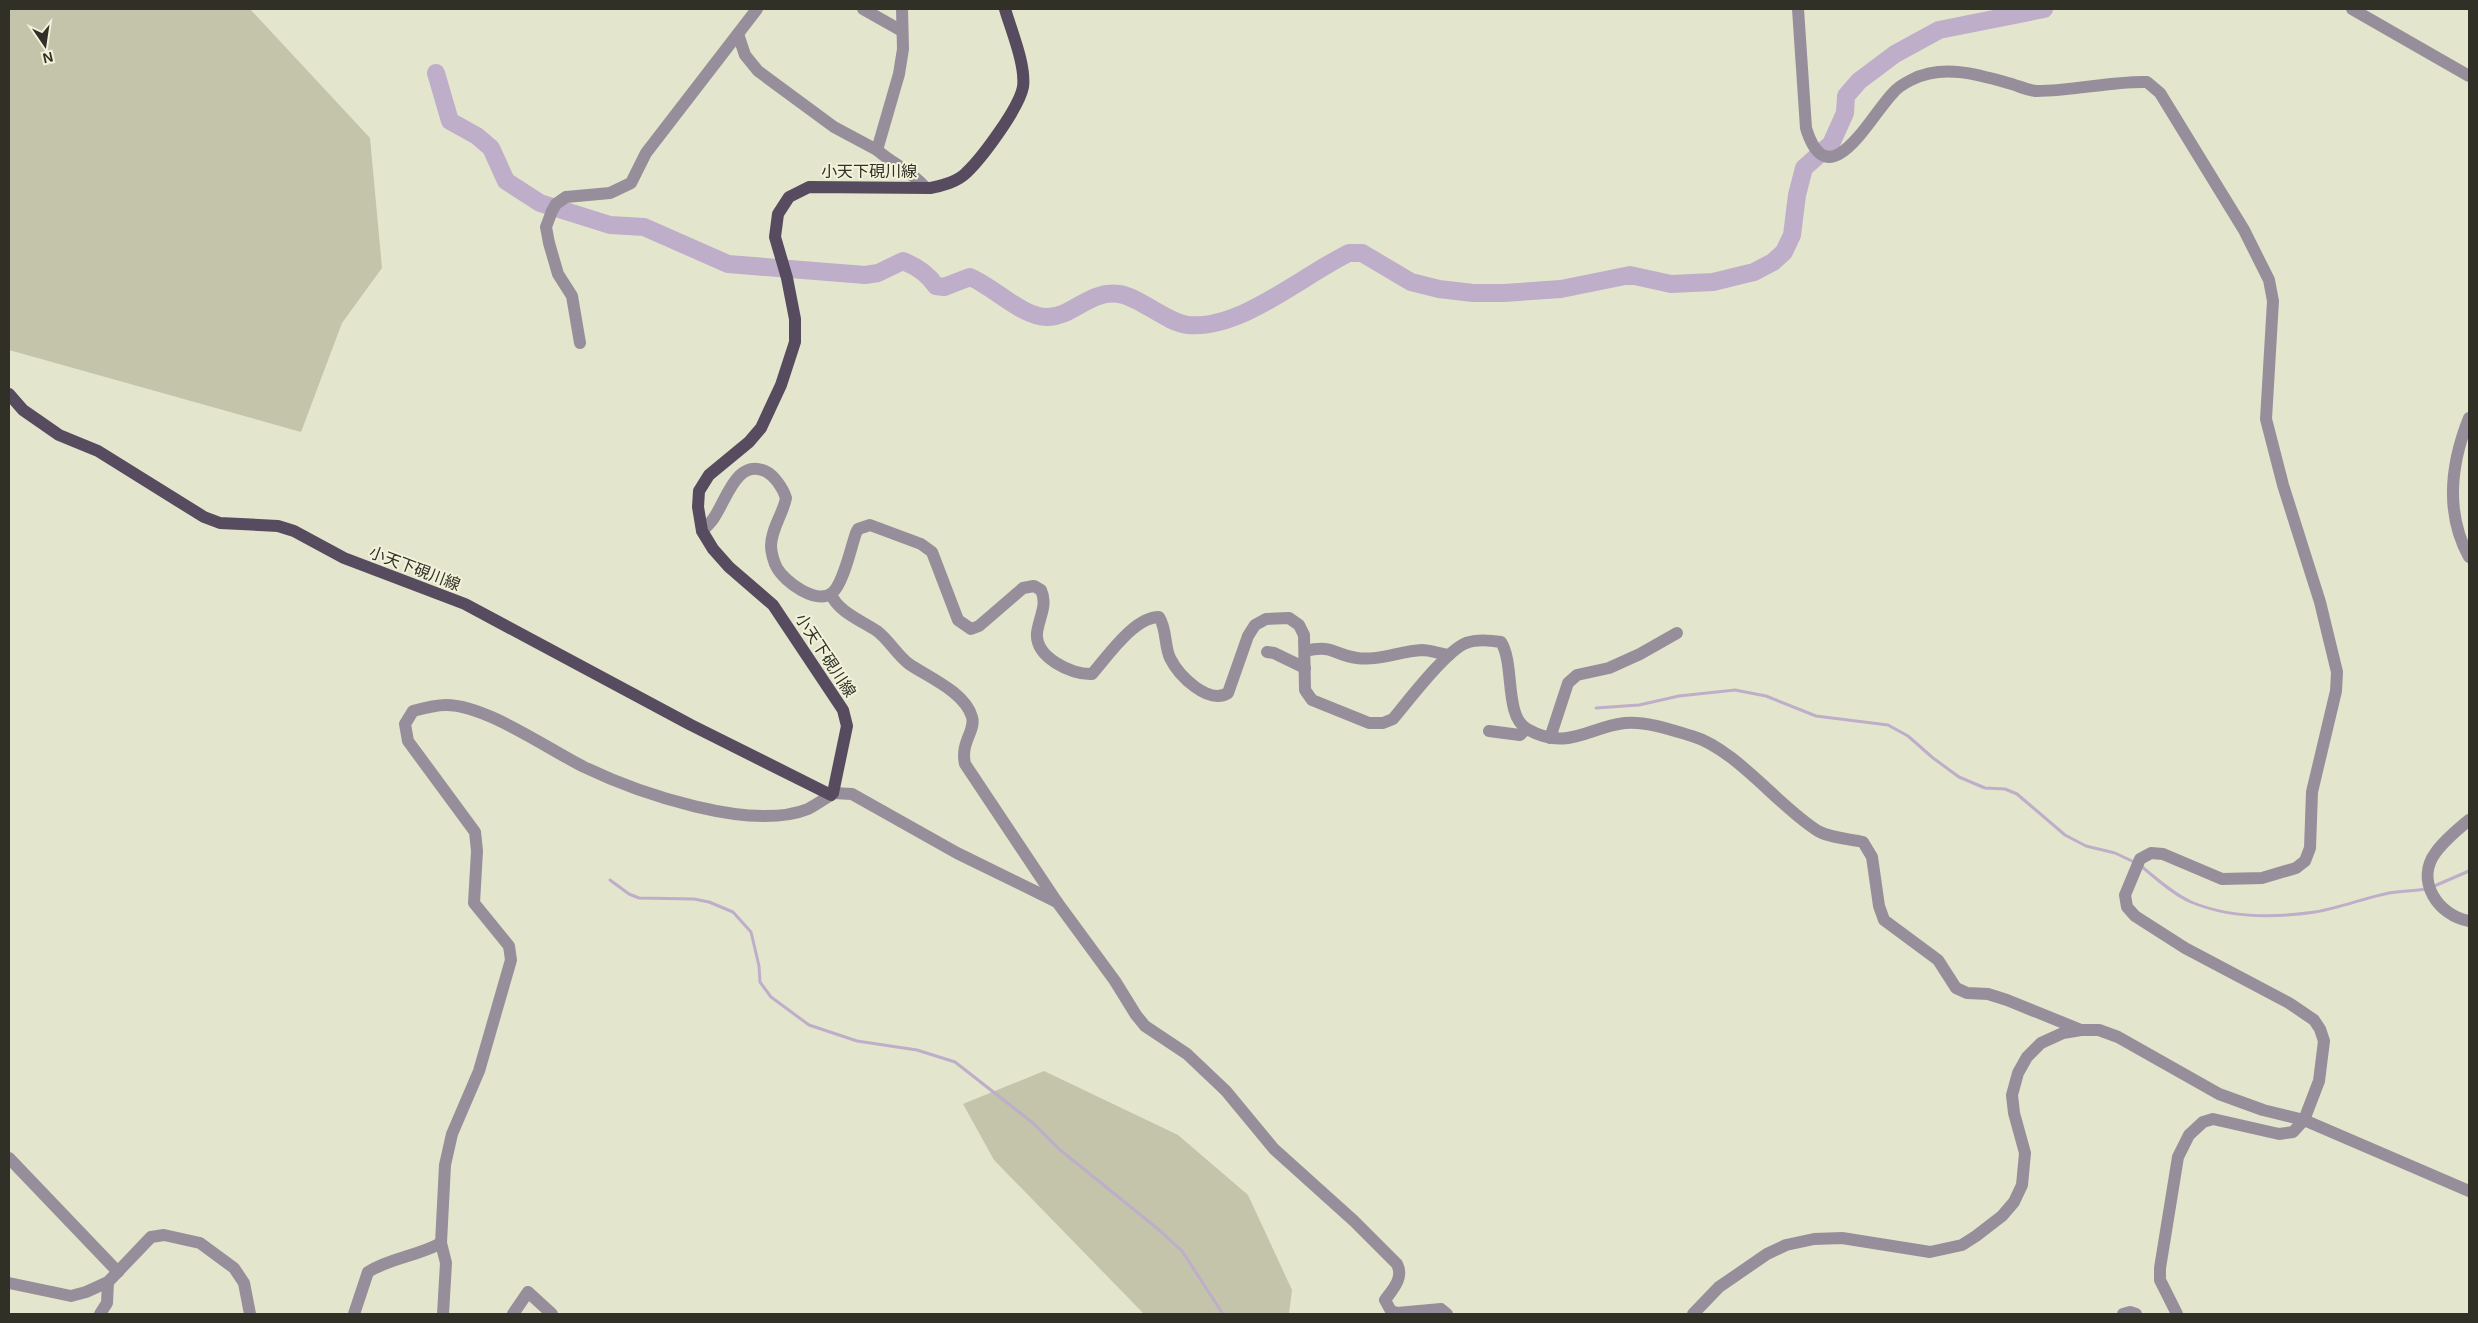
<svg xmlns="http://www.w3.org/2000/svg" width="2478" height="1323" font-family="Arial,'Noto Sans JP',sans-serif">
<rect width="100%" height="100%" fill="#e4e5cd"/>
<g fill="#c4c4aa">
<path d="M9 9H250L370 138 382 268 342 323 301 432 9 350Z"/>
<path d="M1044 1071 1178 1135 1248 1195 1292 1290 1289 1314H1144L994 1160 963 1104Z"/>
</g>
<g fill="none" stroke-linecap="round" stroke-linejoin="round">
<g stroke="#beaeca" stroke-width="3">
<path d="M1596 708 1639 705 1679 696 1735 690 1766 696 1816 716 1888 725 1908 736 1933 758 1959 777 1985 788 2005 789 2017 794 2065 835 2086 846 2115 853 2134 862"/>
<path d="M2142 867C2157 879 2173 894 2191 902 2229 918 2274 918 2315 912 2340 908 2364 898 2389 893 2401 891 2414 891 2426 889"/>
<path d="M610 880 629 894 639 898 694 899 709 902 733 912 751 932 759 966 760 982 771 997 809 1025 857 1041 917 1050 955 1062 1033 1123 1059 1149 1158 1229 1182 1251 1223 1314"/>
<path d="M2432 887 2469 871"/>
</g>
<path stroke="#beaeca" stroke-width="18" d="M436 73 450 121 477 136 491 148 506 181 540 203 610 225 644 227 728 264 865 275 878 273 903 261C916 266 928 274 936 286L944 287 970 277C994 287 1022 317 1047 317 1073 317 1089 290 1119 294 1140 297 1167 323 1188 325 1241 330 1303 275 1349 253H1362L1411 282 1439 289 1473 293H1504L1561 289 1630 275 1671 284 1713 282 1754 272 1773 262 1784 252 1792 235 1797 195 1804 168 1831 144 1845 113 1846 96 1859 81 1895 54 1939 30 2044 9"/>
<g stroke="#968f9b" stroke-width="12">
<path d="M863 9 902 31"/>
<path d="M902 9 903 49 899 74 877 150C893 164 911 171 926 188"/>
<path d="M1798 9 1806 128C1828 201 1871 115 1893 93 1897 88 1905 83 1911 80 1942 64 1977 74 2008 83 2017 85 2028 91 2037 91 2074 91 2111 81 2147 82L2160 93 2244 230 2269 280 2273 301 2266 419 2283 485 2320 602 2337 672 2336 691 2312 792 2310 848 2305 861 2296 868 2262 878 2222 879 2163 854 2151 853 2140 859 2125 895 2127 907 2135 916 2185 948 2289 1003 2314 1020 2320 1029 2324 1041 2319 1081 2304 1120 2293 1132 2279 1134 2213 1119 2203 1122 2189 1135 2178 1157 2160 1268V1280L2177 1314"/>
<path d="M2352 9 2469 76"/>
<path d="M738 34 745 55 758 71 834 127 877 150"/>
<path d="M580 343 572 296 558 274 549 243 546 227 552 211 556 204 566 197 610 193 631 183 646 153 757 9"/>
<path d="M2469 418C2451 463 2445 513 2469 557"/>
<path d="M702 531C707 526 712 522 715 516 727 498 737 459 765 471 774 475 783 488 786 498 783 514 771 529 771 546 771 552 774 563 777 568 785 582 816 605 832 593 843 585 851 547 856 533L858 529 870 525 921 544 932 552 958 620 971 629 979 626 1023 588 1034 586 1041 590C1048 605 1039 617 1037 633 1035 657 1071 675 1092 674 1107 657 1134 617 1159 617 1167 629 1164 645 1170 658 1179 676 1208 705 1228 693L1248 636 1255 625 1266 619 1289 618 1299 625 1304 635 1305 690 1312 700 1369 723H1383L1393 719C1408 701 1446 651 1466 643 1477 639 1489 640 1501 642 1515 664 1504 716 1527 729 1568 752 1588 727 1625 723 1647 721 1672 730 1692 736 1736 749 1779 807 1818 831 1830 838 1850 839 1863 842L1872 857 1879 906 1884 920 1938 960 1956 988 1967 993 1988 994 2007 1000 2081 1030"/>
<path d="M831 594C837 611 862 621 877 631 889 640 897 655 909 664 928 677 965 692 972 717 976 731 960 742 965 764L1057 902 1115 981 1136 1015 1145 1026 1187 1054 1226 1091 1274 1149 1354 1221 1397 1264C1404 1278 1393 1289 1385 1300L1391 1311 1397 1313 1441 1309 1447 1314"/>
<path d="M1305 651C1334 644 1333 655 1357 658 1379 661 1400 651 1422 650 1430 650 1440 654 1449 655"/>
<path d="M1267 652 1274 653 1305 668"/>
<path d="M1489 731 1520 735 1526 729"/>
<path d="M1550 738 1568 683 1577 675 1609 668 1640 654 1677 633"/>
<path d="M833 793 852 794 957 853 1057 902"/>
<path d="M2469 820C2458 829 2444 841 2436 852 2414 881 2439 916 2469 921"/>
<path d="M9 1158 118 1272"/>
<path d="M9 1283 71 1296 86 1292 108 1282 151 1237 164 1235 200 1243 234 1268 244 1283 250 1314"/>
<path d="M100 1314 107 1303 108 1282"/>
<path d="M354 1314 368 1272C390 1258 418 1256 441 1243"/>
<path d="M443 1314 446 1263 441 1243 445 1165 452 1134 479 1071 511 960 509 946 474 903 477 851 475 832 408 741 405 724 413 711C424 708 435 705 446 705 486 705 548 749 584 767 638 793 751 832 808 809 816 805 824 799 831 795"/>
<path d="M513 1314 528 1292 552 1314"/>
<path d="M1693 1314 1719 1287 1767 1254 1786 1245 1814 1239 1842 1238 1930 1252 1962 1245 1976 1236 2002 1216 2014 1202 2022 1185 2025 1153 2014 1113 2012 1095 2018 1073 2027 1057 2041 1043 2063 1033 2081 1030H2099L2118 1037 2219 1094 2263 1110 2304 1120 2469 1191"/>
<path d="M2123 1314 2130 1312 2136 1314"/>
</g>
<path stroke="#574b60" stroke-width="12" d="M9 394 23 410 59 435 98 451 204 517 220 523 278 526 294 531 344 558 465 604 691 725 831 795 833 793 847 726 843 710 773 605 729 567 713 549 702 531 698 507 699 491 709 475 749 442 761 428 781 385 795 342V319L787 278 775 237 778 214 789 197 809 187 931 188C943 185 957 182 966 173 982 158 1019 108 1023 87 1026 65 1011 30 1005 9"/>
</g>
<g text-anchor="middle" stroke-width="4" stroke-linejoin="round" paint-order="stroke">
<g font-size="16" fill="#303027" stroke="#f2f2da">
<text x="869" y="177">小天下硯川線</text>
<text transform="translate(415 568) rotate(21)" y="6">小天下硯川線</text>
<text transform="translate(826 655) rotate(57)" y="6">小天下硯川線</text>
</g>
</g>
<rect width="2478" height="1323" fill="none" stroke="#303027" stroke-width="20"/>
<g transform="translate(45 45) rotate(167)" stroke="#f2f2da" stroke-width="4" paint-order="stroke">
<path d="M0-4L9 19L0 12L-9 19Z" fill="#303027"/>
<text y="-8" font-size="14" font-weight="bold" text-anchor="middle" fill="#303027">N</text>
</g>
</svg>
